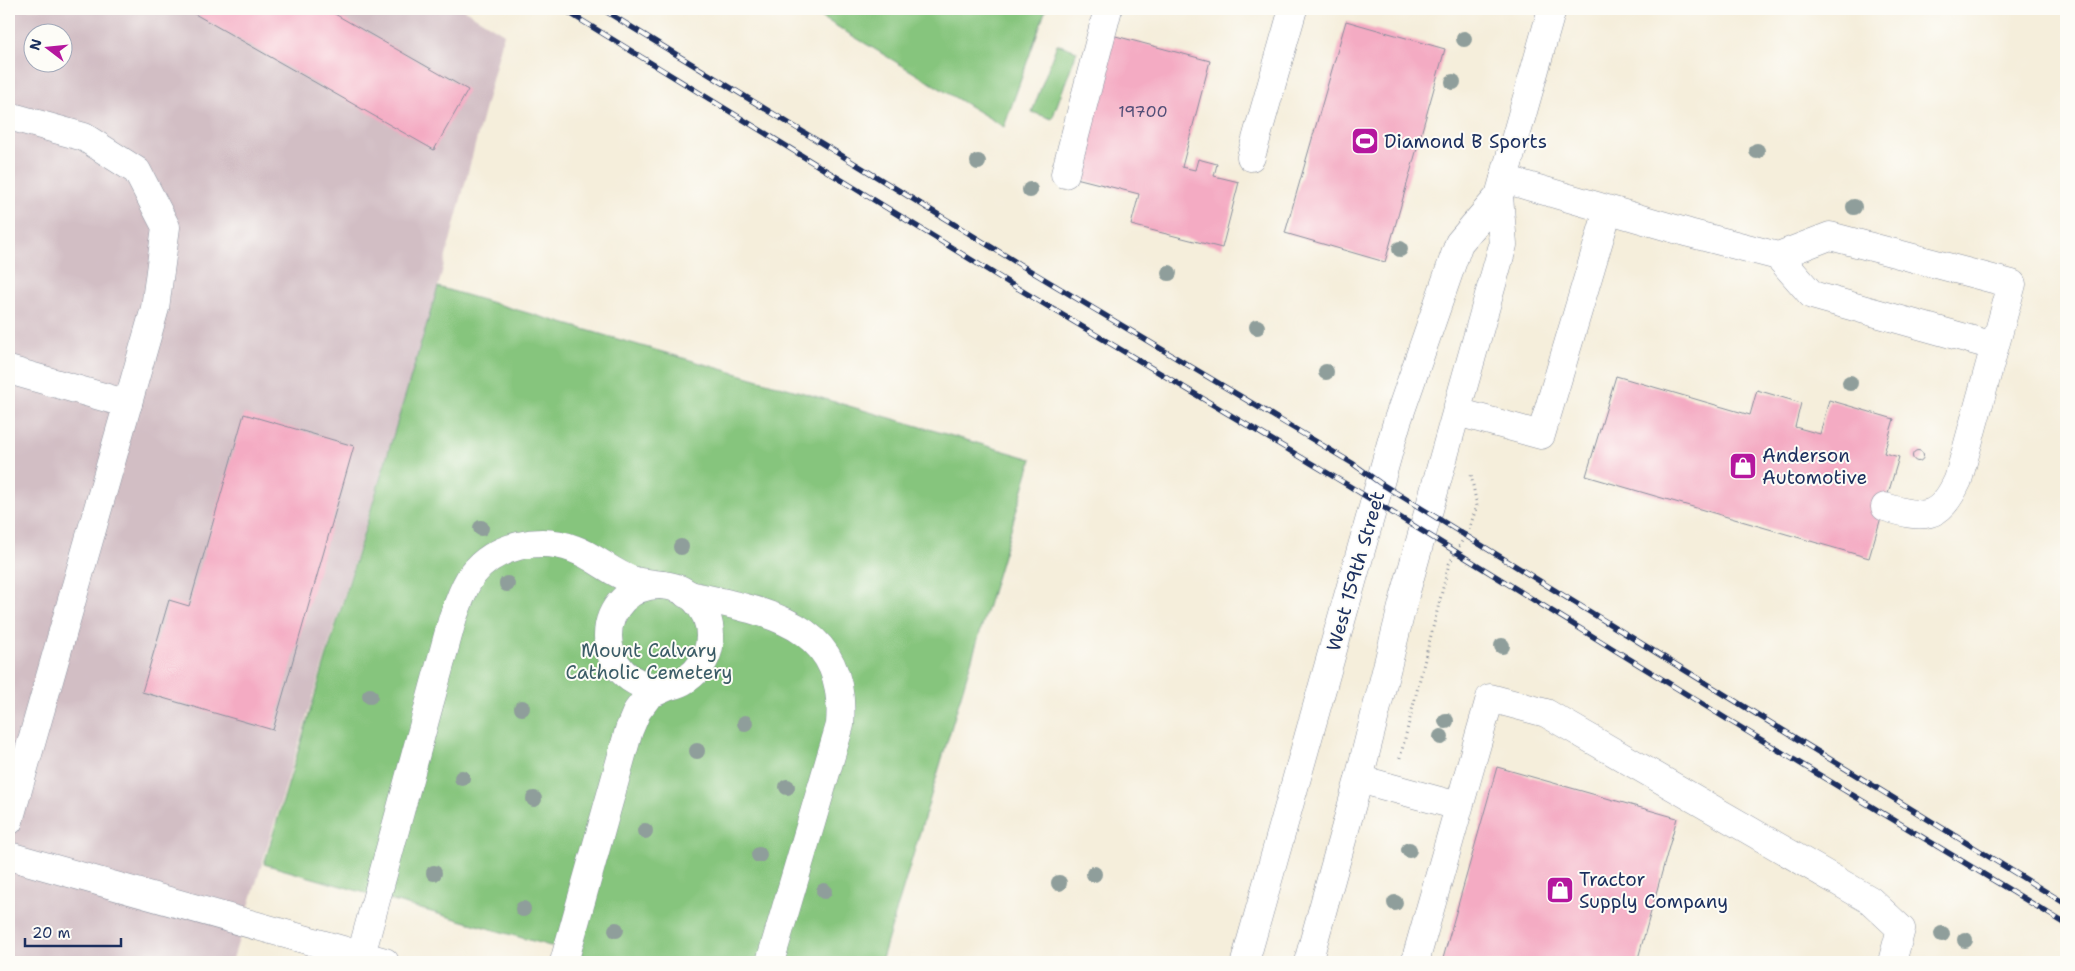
<svg xmlns="http://www.w3.org/2000/svg" width="2075" height="971" font-family="'Shantell Sans',sans-serif">
<rect width="100%" height="100%" fill="#fdfcf7"/>
<filter id="ink" filterUnits="userSpaceOnUse"><feTurbulence type="fractalNoise" baseFrequency=".02" numOctaves="2"/><feDisplacementMap in="SourceGraphic" scale="10" xChannelSelector="R" yChannelSelector="G"/><feConvolveMatrix kernelMatrix="1 2 1 2 8 2 1 2 1" color-interpolation-filters="sRGB"/></filter>
<filter id="wash" filterUnits="userSpaceOnUse"><feTurbulence type="fractalNoise" baseFrequency=".0096" numOctaves="4" result="noise"/><feDisplacementMap in="SourceGraphic" scale="20" xChannelSelector="R" yChannelSelector="G"/><feGaussianBlur stdDeviation="1.12" result="paint"/><feColorMatrix in="noise" values="0 0 0 0 0 0 0 0 0 0 0 0 0 0 0 0 0 1.4 0 .05"/><feComposite in="paint" operator="in"/></filter>
<g filter="url(#wash)">
<rect width="100%" height="100%" fill="#f5eedb"/>
<path fill="#d2bec4" fill-rule="evenodd" d="M9 9H463L504 34 438 287 232 962H9ZM32 32H62V62H32Z"/>
<g fill="#86c57d" stroke="#507a6e">
<path d="M808 9H1046L1004 127Z"/>
<path d="M1057 44 1077 51 1052 119 1032 112Z"/>
<path d="M438 287 1032 459 881 962H606L264 864Z"/>
</g>
<g id="blocks">
<g fill="#f4abc3">
<path d="M186 9H326L468 90 434 150Z"/>
<path d="M1346 21 1445 49 1385 262 1285 233Z"/>
<path d="M1108 34 1210 61 1182 167 1195 170 1198 159 1217 164 1214 176 1239 182 1222 248 1131 225 1139 194 1072 177Z"/>
<path d="M1616 376 1750 415 1757 390 1801 403 1795 427 1820 434 1829 400 1894 419 1884 453 1899 457 1869 558 1586 476Z"/>
<path d="M244 414 354 446 273 730 142 692 169 600 189 606Z"/>
<circle cx="1918" cy="456" r="5.5"/>
<path d="M1497 767 1677 818 1637 962H1442Z"/>
</g>
</g>
</g>
<g filter="url(#ink)">
<use href="#blocks" fill-opacity="0" stroke="#888e9c" stroke-width="1"/>
<g fill="none" stroke-linecap="round" stroke-linejoin="round">
<g stroke="#888e9c" stroke-width="29">
<g id="minor">
<path d="M9 116 84 137 137 171 166 227 155 308 9 821"/>
<path d="M1251 157 1293 9"/>
<path d="M1065 174 1108 9"/>
<path d="M1504 179 1689 233 1778 256 1830 236 2012 284 1958 480C1939 521 1924 519 1885 507"/>
<path d="M1778 256 1812 295 1994 346"/>
<path d="M9 370 128 404"/>
<path d="M1457 412 1541 435 1608 210"/>
<circle cx="659" cy="636" r="51"/>
<path d="M686 594C766 613 848 620 840 725L770 962"/>
<path d="M1359 779 1458 806"/>
<path d="M361 955 453 617C459 603 463 587 472 575 495 545 540 536 574 549 595 556 613 575 635 581 644 583 653 584 662 585"/>
<path d="M564 962 629 730 637 711 649 695 667 687"/>
<path d="M1415 962 1490 698 1546 713 1870 900 1901 929 1892 962"/>
</g>
</g>
<g stroke="#888e9c" stroke-width="29">
<g id="major">
<path d="M1245 962 1397 422 1459 243 1499 196"/>
<path d="M1308 962 1359 779 1405 595 1503 245 1499 196 1552 9"/>
</g>
</g>
<g stroke="#888e9c" stroke-width="29">
<path id="highway" d="M9 856 385 962"/>
</g>
<path stroke="#888e9c" stroke-width="3" stroke-dasharray="1 4" stroke-linecap="butt" d="M1400 758 1449 564 1469 529 1477 506 1471 475"/>
<use href="#minor" stroke="#fff" stroke-width="28"/>
<use href="#major" stroke="#fff" stroke-width="28"/>
<use href="#highway" stroke="#fff" stroke-width="28"/>
<g stroke="#1b2f5e" stroke-width="5.5">
<g id="rail">
<path d="M563 9 1014 286 1346 484 1730 721 2066 924"/>
<path d="M602 9 1024 267 1352 463 1380 483 2066 904"/>
</g>
</g>
<use href="#rail" stroke="#fdfcf7" stroke-width="4" stroke-dasharray="11" stroke-linecap="butt"/>
</g>
<g fill="#8f9e9b">
<circle cx="1464" cy="39" r="8"/>
<circle cx="1453" cy="82" r="8"/>
<circle cx="1757" cy="151" r="8"/>
<circle cx="978" cy="162" r="8"/>
<circle cx="1030" cy="190" r="8"/>
<circle cx="1854" cy="207" r="8"/>
<circle cx="1400" cy="249" r="8"/>
<circle cx="1169" cy="273" r="8"/>
<circle cx="1257" cy="327" r="8"/>
<circle cx="1326" cy="372" r="8"/>
<circle cx="1850" cy="383" r="8"/>
<circle cx="481" cy="528" r="8"/>
<circle cx="681" cy="547" r="8"/>
<circle cx="507" cy="584" r="8"/>
<circle cx="1502" cy="646" r="8"/>
<circle cx="370" cy="696" r="8"/>
<circle cx="522" cy="708" r="8"/>
<circle cx="1446" cy="721" r="8"/>
<circle cx="745" cy="723" r="8"/>
<circle cx="1441" cy="737" r="8"/>
<circle cx="697" cy="751" r="8"/>
<circle cx="462" cy="778" r="8"/>
<circle cx="787" cy="787" r="8"/>
<circle cx="534" cy="799" r="8"/>
<circle cx="645" cy="831" r="8"/>
<circle cx="1409" cy="850" r="8"/>
<circle cx="759" cy="855" r="8"/>
<circle cx="434" cy="873" r="8"/>
<circle cx="1094" cy="874" r="8"/>
<circle cx="1059" cy="883" r="8"/>
<circle cx="824" cy="891" r="8"/>
<circle cx="1395" cy="903" r="8"/>
<circle cx="523" cy="909" r="8"/>
<circle cx="616" cy="930" r="8"/>
<circle cx="1942" cy="934" r="8"/>
<circle cx="1965" cy="940" r="8"/>
</g>
</g>
<defs>
<g id="stadium-square" transform="scale(1.4375)"><rect x="-9" y="-9" width="18" height="18" rx="4" fill="#b5179e" stroke="#fdfcf7"/><path d="M0-5a6.5 5 0 1 0 0 10a6.5 5 0 1 0 0-10ZM-3.5-1.8h7v3.6h-7Z" fill="#fff"/></g>
<g id="shop-square" transform="scale(1.4375)"><rect x="-9" y="-9" width="18" height="18" rx="4" fill="#b5179e" stroke="#fdfcf7"/><path d="M-5-2.5h2.3a2.7 3.5 0 0 1 5.4 0H5L5.5 6h-11ZM-1.5-2.5h3a1.5 2.3 0 0 0-3 0Z" fill="#fff"/></g>
</defs>
<g fill-rule="evenodd">
<use href="#stadium-square" x="1365" y="141"/>
<use href="#shop-square" x="1743" y="466"/>
<use href="#shop-square" x="1560" y="890"/>
</g>
<g text-anchor="middle" stroke-width="4" stroke-linejoin="round" paint-order="stroke">
<g font-size="16" fill="#514e77">
<text x="1143" y="117">19700</text>
</g>
<g font-size="19" fill="#1b2f5e" stroke="#fdfcf7" text-anchor="start">
<text x="1384" y="148">Diamond B Sports</text>
<text x="1762" y="462">Anderson<tspan x="1762" dy="22">Automotive</tspan></text>
<text x="1579" y="886">Tractor<tspan x="1579" dy="22">Supply Company</tspan></text>
</g>
<g font-size="19" fill="#1b2f5e" stroke="#fdfcf7">
<text transform="translate(1355 571) rotate(-74)" y="7">West 159th Street</text>
</g>
<g font-size="19" fill="#3b5c67" stroke="#fdfcf7">
<text x="649" y="657">Mount Calvary<tspan x="649" dy="22">Catholic Cemetery</tspan></text>
</g>
</g>
<rect width="2075" height="971" fill="none" stroke="#fdfcf7" stroke-width="30"/>
<g transform="translate(48 48) rotate(286)"><circle r="24" fill="#fdfcf7" stroke="#a3aaba"/>
<path d="M0-4L9 19L0 12L-9 19Z" fill="#b5179e"/>
<text y="-8" font-size="14" font-weight="bold" text-anchor="middle" fill="#1b2f5e">N</text>
</g>
<path d="M25 938v8h96v-8" fill="none" stroke="#1b2f5e" stroke-width="2.5"/>
<text x="32" y="938" font-size="15" fill="#1b2f5e" stroke="#fdfcf7" stroke-width="4" paint-order="stroke">20 m</text>
</svg>
